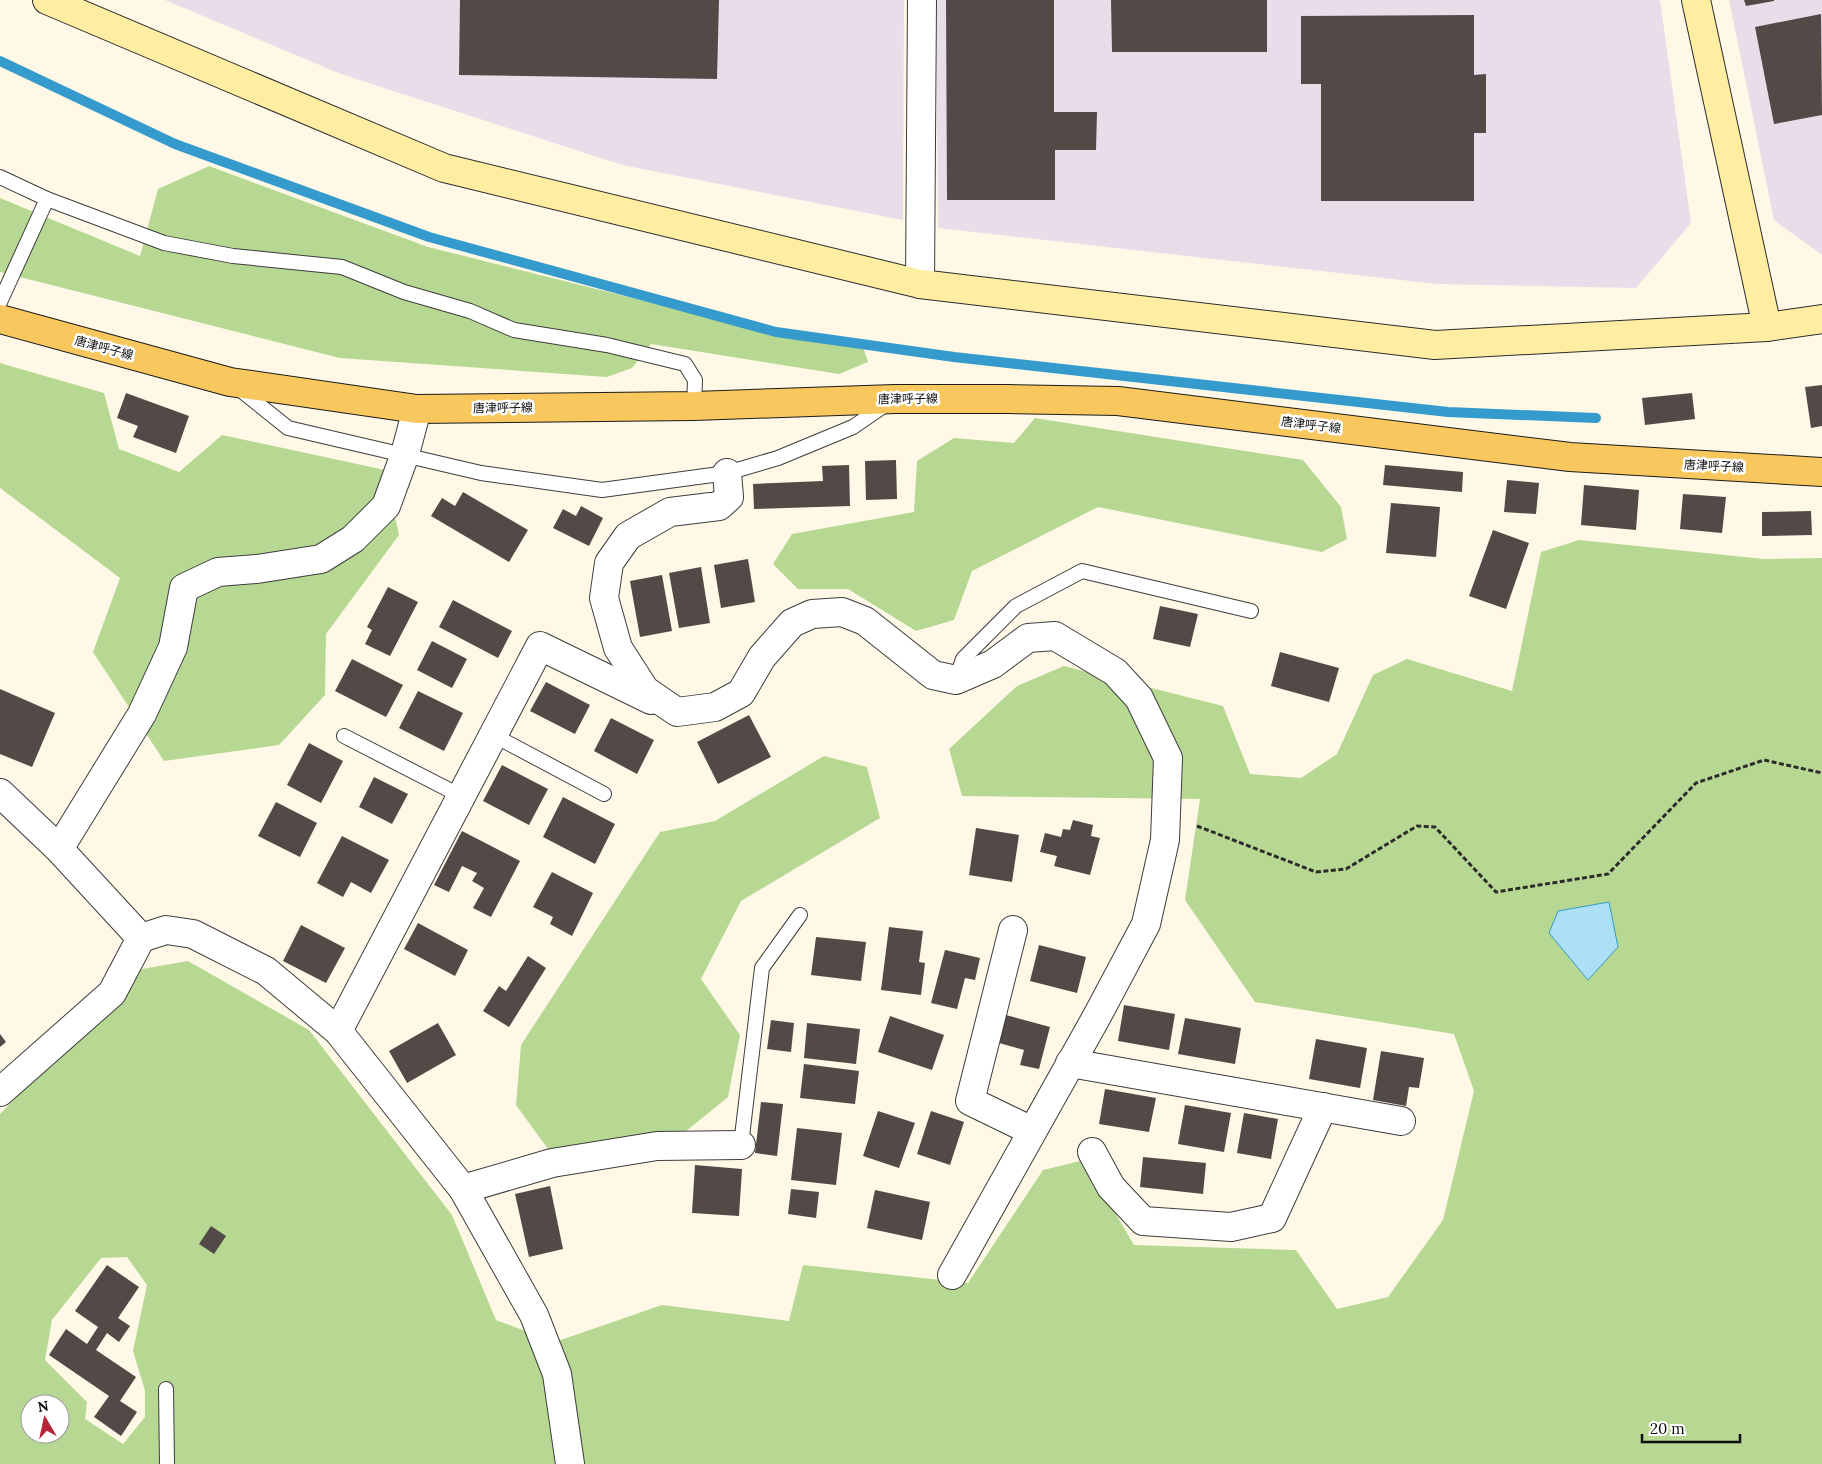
<svg xmlns="http://www.w3.org/2000/svg" width="1822" height="1464" font-family="Lora,'Noto Sans JP',serif">
<rect width="100%" height="100%" fill="#fff8e7"/>
<g fill="#e7deea">
<path d="M165 0H904L903 220 622 165 341 74Z"/>
<path d="M936 0H1660L1691 223 1636 288 1437 284 938 228Z"/>
<path d="M1729 0H1822V255L1774 220Z"/>
</g>
<g fill="#b7d892" fill-rule="evenodd">
<path d="M209 166 428 247 777 334 863 347 868 362 839 374 651 344 632 368 607 377 340 358 0 272V198L140 256 158 189Z"/>
<path d="M0 363 104 393 119 449 179 472 222 435 385 470 399 535 326 634 325 695 279 745 164 761 93 652 120 578 0 488Z"/>
<path d="M1035 418 1303 460 1341 507 1347 539 1322 552 1098 507 972 571 954 620 916 631 848 589H798L773 564 792 534 914 512 917 461 954 438 1014 443Z"/>
<path d="M1579 540 1764 559 1822 558V1464H0V1114L142 969 188 961 309 1030 452 1215 496 1320 555 1342 662 1305 789 1321 803 1265 968 1283 1043 1170 1084 1160 1134 1245 1296 1250 1337 1309 1388 1297 1443 1220 1474 1091 1454 1034 1255 1002 1185 900 1200 799 962 796 949 749 1017 686 1064 666 1223 706 1250 774 1301 778 1337 754 1373 675 1407 659 1512 691 1541 552ZM127 1257 147 1285 133 1351 145 1391V1417L123 1444 85 1419 87 1402 45 1360 52 1320 101 1258ZM30 1404H60V1434H30Z"/>
<path d="M824 756 867 767 880 818 741 901 701 979 740 1035 728 1097 685 1132 548 1149 516 1105 521 1045 660 832 715 821Z"/>
</g>
<path fill="#ade0f5" stroke="#349bcc" d="M1609 902 1618 947 1588 980 1549 933 1558 911Z"/>
<g fill="none" stroke-linecap="round" stroke-linejoin="round">
<path stroke="#349bcc" stroke-width="10" d="M0 61 175 144 429 237 776 332 954 357 1448 412 1596 418"/>
</g>
<g fill="#524a47">
<path d="M460 0H719L717 79 459 75Z"/>
<path d="M946 0H1054V112H1097L1096 150H1055V200H947Z"/>
<path d="M1111 0H1267V52H1112Z"/>
<path d="M1744 0H1774V1L1746 6Z"/>
<path d="M1821 14 1822 115 1774 124 1755 27Z"/>
<path d="M1474 15V75L1486 74V133H1474V201H1321V84H1301V16Z"/>
<path d="M1822 385V426L1811 428 1805 387Z"/>
<path d="M126 393 189 416 176 453 133 437 138 426 117 418Z"/>
<path d="M1692 393 1695 419 1645 425 1642 398Z"/>
<path d="M896 460 897 499 866 500 865 461Z"/>
<path d="M849 465 850 506 754 509 753 484 823 481 822 466Z"/>
<path d="M1385 465 1463 472 1462 492 1383 485Z"/>
<path d="M1507 480 1539 483 1536 514 1504 512Z"/>
<path d="M1584 485 1639 490 1636 530 1581 525Z"/>
<path d="M463 492 528 530 509 562 431 516 442 498 455 506Z"/>
<path d="M1683 494 1726 497 1722 533 1680 529Z"/>
<path d="M1391 503 1440 507 1436 557 1386 553Z"/>
<path d="M581 506 603 518 589 546 553 528 563 509 576 516Z"/>
<path d="M1811 511 1812 535 1762 536V512Z"/>
<path d="M1493 530 1529 543 1506 609 1469 596Z"/>
<path d="M748 559 755 602 721 608 714 565Z"/>
<path d="M701 567 710 623 679 628 669 573Z"/>
<path d="M662 575 672 631 640 637 630 581Z"/>
<path d="M388 587 418 602 390 656 365 644 372 630 367 627Z"/>
<path d="M453 600 512 631 498 658 439 627Z"/>
<path d="M1160 606 1198 614 1190 647 1153 639Z"/>
<path d="M432 641 467 659 452 688 417 670Z"/>
<path d="M1280 652 1339 668 1329 702 1271 686Z"/>
<path d="M352 659 403 685 386 717 335 691Z"/>
<path d="M546 682 590 705 575 734 530 711Z"/>
<path d="M0 689 55 713 32 767 0 754Z"/>
<path d="M418 691 463 713 444 751 399 728Z"/>
<path d="M749 715 771 757 718 784 697 742Z"/>
<path d="M611 718 654 740 637 774 594 751Z"/>
<path d="M309 743 343 761 321 803 287 785Z"/>
<path d="M502 765 548 789 529 825 483 801Z"/>
<path d="M374 777 408 794 392 824 359 807Z"/>
<path d="M563 797 615 824 595 864 543 837Z"/>
<path d="M276 802 317 823 300 857 258 836Z"/>
<path d="M1073 820 1093 825 1091 836 1100 838 1090 875 1054 866 1057 856 1040 852 1045 833 1061 837 1063 829 1070 830Z"/>
<path d="M976 828 1019 835 1012 882 969 875Z"/>
<path d="M462 831 520 861 491 917 473 908 484 888 472 881 477 873 462 866 449 892 434 885Z"/>
<path d="M342 836 389 860 371 893 351 882 343 897 317 883Z"/>
<path d="M552 872 593 893 572 936 550 924 553 917 533 907Z"/>
<path d="M418 923 468 950 455 976 404 949Z"/>
<path d="M301 925 345 948 326 983 283 961Z"/>
<path d="M889 927 923 931 919 962 925 963 921 995 881 990Z"/>
<path d="M816 937 866 942 861 981 811 975Z"/>
<path d="M1039 945 1086 957 1077 993 1030 981Z"/>
<path d="M945 950 980 958 975 980 965 978 957 1009 931 1003Z"/>
<path d="M528 956 546 968 509 1027 483 1011 499 986 506 991Z"/>
<path d="M1124 1005 1175 1014 1169 1050 1118 1041Z"/>
<path d="M1006 1015 1050 1027 1039 1069 1020 1065 1024 1050 999 1043Z"/>
<path d="M890 1016 944 1035 932 1070 878 1052Z"/>
<path d="M1185 1018 1241 1028 1235 1064 1178 1054Z"/>
<path d="M771 1020 794 1023 791 1052 767 1049Z"/>
<path d="M438 1023 456 1055 407 1083 389 1051Z"/>
<path d="M807 1023 860 1029 856 1064 804 1058Z"/>
<path d="M0 1034 6 1042 0 1047Z"/>
<path d="M1316 1039 1367 1048 1360 1088 1309 1079Z"/>
<path d="M1381 1051 1424 1058 1419 1088 1409 1087 1406 1106 1373 1100Z"/>
<path d="M804 1064 859 1071 855 1104 800 1098Z"/>
<path d="M1105 1089 1156 1098 1149 1132 1099 1124Z"/>
<path d="M761 1102 783 1104 777 1156 755 1153Z"/>
<path d="M1185 1105 1231 1113 1224 1152 1178 1144Z"/>
<path d="M878 1111 915 1123 899 1168 863 1156Z"/>
<path d="M931 1111 964 1122 950 1165 917 1154Z"/>
<path d="M1244 1113 1278 1119 1271 1159 1237 1153Z"/>
<path d="M797 1128 842 1133 836 1185 791 1180Z"/>
<path d="M1143 1157 1206 1163 1203 1194 1140 1187Z"/>
<path d="M695 1165 742 1169 739 1216 692 1213Z"/>
<path d="M550 1186 563 1249 529 1257 515 1194Z"/>
<path d="M791 1189 819 1192 816 1218 788 1214Z"/>
<path d="M875 1190 930 1202 922 1240 867 1228Z"/>
<path d="M211 1226 226 1236 214 1254 199 1244Z"/>
<path d="M107 1265 139 1287 118 1318 130 1326 119 1342 107 1333 96 1350 136 1377 120 1401 137 1412 121 1436 94 1417 109 1396 49 1355 66 1329 87 1344 98 1327 75 1311Z"/>
</g>
<g fill="none" stroke-linecap="round" stroke-linejoin="round">
<g stroke="#3d3d3d" stroke-width="16">
<g id="lane">
<path d="M0 177 47 199 164 243 233 256 342 267 404 292 470 311 514 330 607 345 685 364 695 380 694 406"/>
<path d="M0 302 47 199"/>
<path d="M237 387 288 428 481 473 602 490 727 473 778 458 853 427 888 403"/>
<path d="M956 679 963 659 1016 606 1082 571 1251 611"/>
<path d="M493 735 604 794"/>
<path d="M344 736 461 796"/>
<path d="M741 1145 762 968 800 915"/>
<path d="M166 1389 167 1464"/>
</g>
</g>
<g stroke="#3d3d3d" stroke-width="30">
<g id="street">
<path d="M920 284 922 0"/>
<path d="M727 473 729 497 719 506 670 512 628 536 609 563 604 598 618 648 645 690 677 712 715 707 741 693 762 657 792 623 812 614 842 612 865 621 933 675 956 680 993 664 1028 638 1055 636 1115 672 1139 698 1168 758 1165 840 1146 924 1096 1018 952 1275"/>
<path d="M0 793 59 849 141 938 166 930 193 934 266 971 338 1031 463 1189 534 1315 557 1374 570 1464"/>
<path d="M59 849 142 714 173 647 184 588 218 572 257 569 321 559 353 539 386 506 405 454 417 409"/>
<path d="M1013 930 970 1101 1032 1131"/>
<path d="M338 1031 540 646 651 700"/>
<path d="M1070 1063 1401 1121"/>
<path d="M0 1092 112 993 141 938"/>
<path d="M1092 1152 1111 1187 1143 1221 1231 1227 1272 1218 1323 1107"/>
<path d="M463 1189 552 1163 657 1146 741 1145"/>
</g>
</g>
<g stroke="#2c2c2c" stroke-width="30">
<g id="secondary">
<path d="M47 0 444 168 920 284 1435 345 1767 327 1822 319"/>
<path d="M1696 0 1767 327"/>
</g>
</g>
<g stroke="#1b1b1b" stroke-width="30">
<path id="primary" d="M0 319 230 382 417 409 694 406 895 399H1008L1118 401 1570 457 1822 472"/>
</g>
<path stroke="#2c2c2c" stroke-width="3" stroke-dasharray="5 2.5" stroke-linecap="butt" d="M1197 826 1316 872 1346 869 1417 826 1435 827 1496 892 1608 874 1696 783 1764 760 1822 773"/>
<use href="#lane" stroke="#fff" stroke-width="14"/>
<use href="#street" stroke="#fff" stroke-width="28"/>
<use href="#secondary" stroke="#ffeda2" stroke-width="28"/>
<use href="#primary" stroke="#f8c75e" stroke-width="28"/>
</g>
<g text-anchor="middle" stroke-width="5" stroke-linejoin="round" paint-order="stroke">
<g font-size="12" fill="#0a0a0a" stroke="#fff">
<text transform="translate(104 348) rotate(15)" y="4">唐津呼子線</text>
<text transform="translate(908 399) rotate(-1)" y="4">唐津呼子線</text>
<text transform="translate(503 408) rotate(-1)" y="4">唐津呼子線</text>
<text transform="translate(1311 425) rotate(7)" y="4">唐津呼子線</text>
<text transform="translate(1714 466) rotate(3)" y="4">唐津呼子線</text>
</g>
</g>
<g transform="translate(45 1419) rotate(351)"><circle r="24" fill="#ffffff" stroke="#9d9d9d"/>
<path d="M0-4L9 19L0 12L-9 19Z" fill="#b82437"/>
<text y="-8" font-size="14" font-weight="bold" text-anchor="middle" fill="#0a0a0a">N</text>
</g>
<path d="M1642 1434v8h98v-8" fill="none" stroke="#0a0a0a" stroke-width="2.5"/>
<text x="1650" y="1434" font-size="15" fill="#0a0a0a" stroke="#ffffff" stroke-width="4" paint-order="stroke">20 m</text>
</svg>
